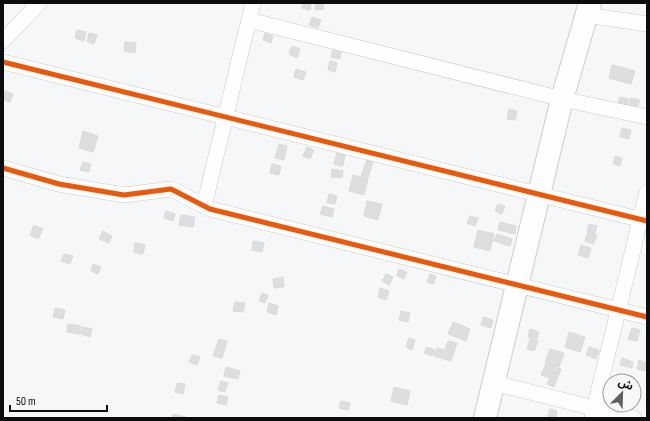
<svg xmlns="http://www.w3.org/2000/svg" width="650" height="421" font-family="'Sofia Sans Condensed','Noto Sans Arabic',sans-serif">
<rect width="100%" height="100%" fill="#f6f7f8"/>
<g fill="#dddedf" stroke="#dadadb">
<path d="M303 3 311 4 310 10 302 8Z"/>
<path d="M316 3H324L323 10 315 9Z"/>
<path d="M312 17 321 20 318 28 309 25Z"/>
<path d="M77 30 86 32 84 41 75 38Z"/>
<path d="M89 33 97 35 94 44 87 42Z"/>
<path d="M265 33 273 36 271 43 263 40Z"/>
<path d="M125 42 136 43 135 53 124 51Z"/>
<path d="M292 46 300 49 297 58 289 54Z"/>
<path d="M333 49 341 51 340 59 331 57Z"/>
<path d="M330 61 337 63 335 72 328 70Z"/>
<path d="M612 65 635 71 631 84 609 78Z"/>
<path d="M296 69 306 72 303 80 294 77Z"/>
<path d="M5 91 13 94 10 102 3 100Z"/>
<path d="M620 97 629 99 626 109 617 106Z"/>
<path d="M631 98 640 100 637 109 629 106Z"/>
<path d="M509 109 517 111 515 120 507 119Z"/>
<path d="M622 128 631 130 629 139 620 137Z"/>
<path d="M83 131 98 136 93 152 79 148Z"/>
<path d="M279 144 287 146 284 160 275 158Z"/>
<path d="M307 147 314 150 310 159 303 156Z"/>
<path d="M337 153 345 155 343 166 334 164Z"/>
<path d="M615 156 622 158 620 166 613 164Z"/>
<path d="M367 160 373 162 368 178 361 176Z"/>
<path d="M83 162 91 164 89 172 80 170Z"/>
<path d="M272 164 281 166 279 175 270 173Z"/>
<path d="M332 169 343 171 342 178 331 177Z"/>
<path d="M353 175 368 179 364 195 349 191Z"/>
<path d="M329 194 337 196 335 204 327 203Z"/>
<path d="M367 201 382 204 378 220 364 216Z"/>
<path d="M498 204 505 206 502 214 495 211Z"/>
<path d="M323 206 334 209 332 217 320 214Z"/>
<path d="M166 211 175 214 173 221 164 218Z"/>
<path d="M181 215 195 217 193 227 179 225Z"/>
<path d="M470 216 478 218 475 226 467 223Z"/>
<path d="M500 222 516 226 515 234 498 230Z"/>
<path d="M589 224 597 226 595 233 587 231Z"/>
<path d="M34 225 43 229 38 239 30 235Z"/>
<path d="M478 230 494 234 490 251 474 247Z"/>
<path d="M103 231 112 236 109 243 99 239Z"/>
<path d="M588 232 597 235 593 244 585 241Z"/>
<path d="M497 234 512 239 510 246 494 241Z"/>
<path d="M253 241 264 243 262 252 252 250Z"/>
<path d="M135 243 145 245 143 254 134 252Z"/>
<path d="M581 245 591 248 588 258 578 255Z"/>
<path d="M64 254 73 256 70 264 61 261Z"/>
<path d="M93 264 101 267 98 274 91 271Z"/>
<path d="M399 269 407 272 404 279 397 276Z"/>
<path d="M386 274 393 277 389 285 382 281Z"/>
<path d="M430 274 436 276 434 284 427 282Z"/>
<path d="M283 277 284 287 274 288 273 279Z"/>
<path d="M380 288 389 291 386 300 378 297Z"/>
<path d="M262 293 268 295 265 303 259 301Z"/>
<path d="M235 302 245 303 243 312 233 311Z"/>
<path d="M269 303 278 306 276 315 267 312Z"/>
<path d="M55 308 65 310 63 319 53 317Z"/>
<path d="M401 311 410 313 408 322 399 320Z"/>
<path d="M483 317 493 320 491 328 481 325Z"/>
<path d="M453 322 470 329 466 341 448 334Z"/>
<path d="M68 324 81 326 80 334 67 332Z"/>
<path d="M83 327 92 329 90 337 81 334Z"/>
<path d="M632 328 640 330 637 341 628 339Z"/>
<path d="M530 329 539 332 537 339 528 337Z"/>
<path d="M569 332 585 337 580 352 565 347Z"/>
<path d="M409 338 415 340 412 350 406 347Z"/>
<path d="M219 339 227 341 222 358 213 356Z"/>
<path d="M530 339 538 341 534 351 527 349Z"/>
<path d="M448 341 457 343 451 361 434 356 437 348 445 350Z"/>
<path d="M427 347 435 350 432 356 424 353Z"/>
<path d="M589 347 599 350 596 359 586 355Z"/>
<path d="M550 349 564 353 559 367 545 363Z"/>
<path d="M192 355 200 357 197 365 189 362Z"/>
<path d="M622 358 633 362 632 368 620 365Z"/>
<path d="M639 360 647 363 645 371 637 369Z"/>
<path d="M546 364 561 369 554 387 547 384 550 378 541 375Z"/>
<path d="M226 367 240 371 238 379 224 376Z"/>
<path d="M221 381 228 383 225 392 218 390Z"/>
<path d="M177 383 185 384 183 394 175 392Z"/>
<path d="M394 387 410 391 407 405 391 401Z"/>
<path d="M219 395 228 397 226 405 217 403Z"/>
<path d="M341 401 350 403 348 410 339 408Z"/>
<path d="M550 409 557 411 556 418 548 416Z"/>
<path d="M173 414 189 418H172Z"/>
</g>
<g fill="none" stroke-linecap="round" stroke-linejoin="round">
<g stroke="#cbcccd" stroke-width="16">
<g id="street">
<path d="M587 15 647 24"/>
<path d="M249 20 562 99 647 117"/>
<path d="M3 41 39 3"/>
<path d="M3 62 647 221"/>
<path d="M3 168 59 184 124 195 171 189 210 209 647 317"/>
<path d="M204 206 253 3"/>
<path d="M494 383 634 418"/>
<path d="M592 418 647 192"/>
</g>
</g>
<g stroke="#cbcccd" stroke-width="24">
<path id="secondary" d="M485 418 562 99 590 3"/>
</g>
<use href="#street" stroke="#fefefe" stroke-width="15"/>
<use href="#secondary" stroke="#fefefe" stroke-width="22"/>
<g stroke="#f5f7f9" stroke-width="8">
<g id="cycleway">
<path d="M3 62 647 221"/>
<path d="M3 168 59 184 124 195 171 189 210 209 647 317"/>
</g>
</g>
<use href="#cycleway" stroke="#e8590c" stroke-width="5"/>
</g>
<rect width="650" height="421" fill="none" stroke="#0c0d0d" stroke-width="8"/>
<g transform="translate(622 393) rotate(23)"><circle r="19" fill="#f5f7f9" stroke="#98999b"/>
<path d="M0-3L7 15L0 10L-7 15Z" fill="#5e5f5f"/>
<text y="-6" font-size="11" font-weight="bold" text-anchor="middle" fill="#0c0d0d">ش</text>
</g>
<path d="M10 405v6h97v-6" fill="none" stroke="#0c0d0d" stroke-width="2"/>
<text x="16" y="405" font-size="12" fill="#0c0d0d" stroke="#f5f7f9" stroke-width="3" paint-order="stroke">50 m</text>
</svg>
